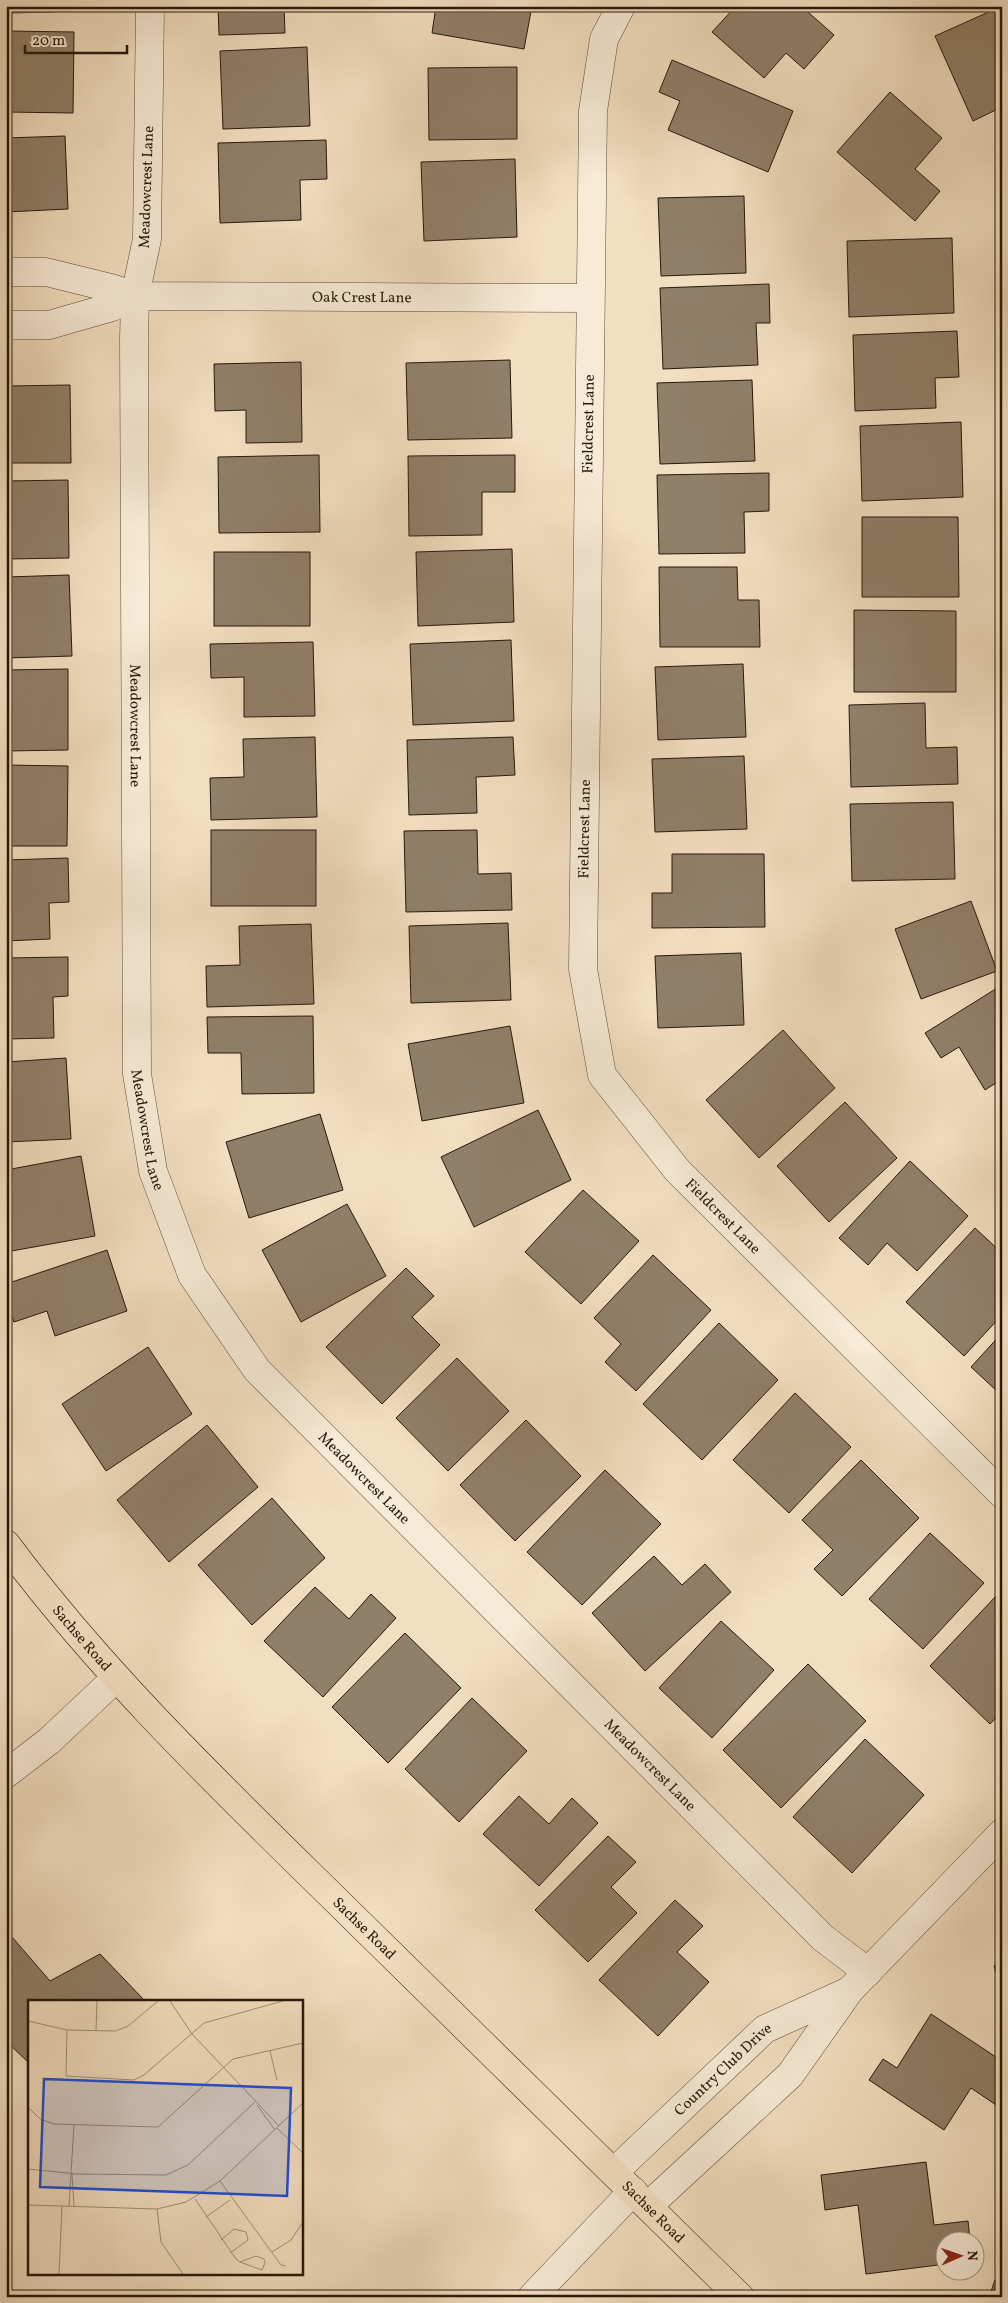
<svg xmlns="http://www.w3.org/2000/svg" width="1008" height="2303" font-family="Vollkorn,serif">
<rect width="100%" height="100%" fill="#f2dec0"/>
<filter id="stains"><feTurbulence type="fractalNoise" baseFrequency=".004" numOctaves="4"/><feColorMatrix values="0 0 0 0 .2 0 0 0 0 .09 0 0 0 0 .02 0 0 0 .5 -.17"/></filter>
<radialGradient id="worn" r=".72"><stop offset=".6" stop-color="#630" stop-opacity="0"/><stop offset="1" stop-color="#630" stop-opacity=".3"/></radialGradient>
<g fill="#907f69" stroke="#26180a">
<path d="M6 6H55V12L6 13Z"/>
<path d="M218 6H284L285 33 219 35Z"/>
<path d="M436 6H532L524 49 432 33Z"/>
<path d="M736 6H801L834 35 804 69 786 53 764 78 712 32Z"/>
<path d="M1002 6V107L973 121 935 36Z"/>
<path d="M6 31 74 32 73 113 6 112Z"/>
<path d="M307 47 310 126 223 129 220 51Z"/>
<path d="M672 60 793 111 768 172 668 130 680 101 659 92Z"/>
<path d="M517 67V139L429 140 428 68Z"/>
<path d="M890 92 942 138 915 169 940 191 915 221 837 152Z"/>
<path d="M65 136 68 209 6 212V138Z"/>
<path d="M326 140 327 179 300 180 301 220 220 223 218 143Z"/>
<path d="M515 159 517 237 424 241 421 162Z"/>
<path d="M744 196 746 273 661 276 658 198Z"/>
<path d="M952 238 954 313 849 317 847 241Z"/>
<path d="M769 284 770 323H756L758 365 663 369 660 288Z"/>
<path d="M957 331 959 377 935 378 936 408 855 411 853 335Z"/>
<path d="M510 360 512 438 408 440 406 363Z"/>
<path d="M301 362 302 442 246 443V410L215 411 214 364Z"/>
<path d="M752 380 755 461 660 464 657 383Z"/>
<path d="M70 385 71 463H6V386Z"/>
<path d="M961 422 963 497 862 501 860 426Z"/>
<path d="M319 455 320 532 219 533 218 457Z"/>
<path d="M515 455V492H482V535L409 536 408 456Z"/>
<path d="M769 473V511L744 512 745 553 659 554 657 475Z"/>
<path d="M68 480 69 558 6 559V481Z"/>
<path d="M862 517H958L959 597H862Z"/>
<path d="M512 549 514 622 418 626 416 552Z"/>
<rect x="214" y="552" width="96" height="74"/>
<path d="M659 567H737L738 600H759L760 647H660Z"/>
<path d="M69 575 72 656 6 658V577Z"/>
<path d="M854 610 956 611V692H854Z"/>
<path d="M511 640 514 721 413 725 410 644Z"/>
<path d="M313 642 315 716 244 717V677L211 678 210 644Z"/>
<path d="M743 664 746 737 658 740 655 667Z"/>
<path d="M68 669V750L6 751V670Z"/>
<path d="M925 703 926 748 957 747 958 784 851 787 849 705Z"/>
<path d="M315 737 317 817 211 820 210 778 244 777 243 739Z"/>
<path d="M513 737 515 775 476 777 477 813 409 815 407 740Z"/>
<path d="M744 756 747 829 655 832 652 759Z"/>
<path d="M6 765 68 766 67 846H6Z"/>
<path d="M953 802 955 879 852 881 850 804Z"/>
<rect x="211" y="830" width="105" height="76"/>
<path d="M477 830 478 874 511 873 512 910 406 912 404 831Z"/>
<path d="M672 854H764L765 927 652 928V893H672Z"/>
<path d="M68 858 69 902 49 903 50 939 6 941V860Z"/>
<path d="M971 901 997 971 921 999 895 929Z"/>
<path d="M508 923 511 1000 411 1003 409 926Z"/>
<path d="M311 924 314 1004 207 1007 206 966 240 965 239 926Z"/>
<path d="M741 953 744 1025 658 1028 655 956Z"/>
<path d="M68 957V996L53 997 54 1038 6 1039V958Z"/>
<path d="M1002 985V1079L985 1090 959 1047 941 1058 925 1033Z"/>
<path d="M313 1016 314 1093 242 1094 241 1053H208L207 1017Z"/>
<path d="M510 1026 524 1103 422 1121 408 1044Z"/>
<path d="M783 1030 835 1088 759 1158 706 1100Z"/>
<path d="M66 1058 71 1139 6 1142V1062Z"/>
<path d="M845 1102 897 1158 829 1222 777 1166Z"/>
<path d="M538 1110 571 1180 474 1227 441 1157Z"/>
<path d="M320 1114 343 1190 249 1218 226 1142Z"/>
<path d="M81 1156 95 1236 6 1252V1170Z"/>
<path d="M910 1161 968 1216 917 1271 887 1243 868 1265 839 1238Z"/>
<path d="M583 1190 639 1241 581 1304 525 1252Z"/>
<path d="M347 1204 386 1276 301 1322 262 1250Z"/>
<path d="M975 1228 1002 1253V1315L964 1356 906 1302Z"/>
<path d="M107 1250 127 1311 55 1336 47 1311 14 1322 6 1298V1284Z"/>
<path d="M653 1255 711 1310 636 1391 605 1362 621 1344 594 1318Z"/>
<path d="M406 1268 434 1296 412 1317 440 1345 382 1404 326 1347Z"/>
<path d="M719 1323 778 1380 702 1460 643 1404Z"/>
<path d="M1002 1333V1388L998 1392 971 1367Z"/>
<path d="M148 1347 192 1414 106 1471 62 1404Z"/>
<path d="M457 1358 509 1411 448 1471 396 1418Z"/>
<path d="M795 1393 851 1447 789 1513 733 1460Z"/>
<path d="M526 1420 581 1476 515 1541 460 1485Z"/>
<path d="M207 1425 258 1487 169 1562 117 1500Z"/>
<path d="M861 1460 919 1518 842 1596 814 1569 833 1550 802 1520Z"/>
<path d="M605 1470 661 1524 582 1605 527 1552Z"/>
<path d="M272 1498 325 1558 252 1625 198 1565Z"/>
<path d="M930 1533 984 1583 923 1649 869 1599Z"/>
<path d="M654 1556 682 1585 705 1564 731 1592 645 1671 592 1613Z"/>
<path d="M315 1587 349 1619 371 1594 396 1618 323 1697 264 1641Z"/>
<path d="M997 1595 1002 1600V1712L990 1724 930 1666Z"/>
<path d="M721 1621 774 1670 712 1738 659 1688Z"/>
<path d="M405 1633 461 1688 388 1763 332 1707Z"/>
<path d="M808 1664 866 1721 781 1808 723 1750Z"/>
<path d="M472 1698 527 1751 459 1822 405 1769Z"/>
<path d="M865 1739 924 1795 852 1873 793 1817Z"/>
<path d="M519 1796 549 1824 572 1798 598 1823 539 1886 483 1834Z"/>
<path d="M608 1836 636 1862 611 1887 637 1913 588 1962 535 1910Z"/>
<path d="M675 1900 703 1926 677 1952 709 1982 658 2036 599 1980Z"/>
<path d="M6 1930 50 1981 100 1954 146 2002H29V2063L6 2041Z"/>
<path d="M1002 1964V1993L994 1966Z"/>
<path d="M931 2014 1002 2061V2102L999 2107 971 2088 944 2130 869 2080 883 2059 897 2068Z"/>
<path d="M926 2162 934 2225 968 2221 970 2240H946V2264L866 2274 858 2205 825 2210 821 2175Z"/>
<path d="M995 2280 1002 2282V2297H989Z"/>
</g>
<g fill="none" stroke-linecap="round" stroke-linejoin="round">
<g stroke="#594a38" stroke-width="29">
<g id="minor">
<path id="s1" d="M150 6 147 239 135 296 134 339 137 1074 153 1171 192 1275 257 1370 823 1938 868 1972"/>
<path id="s2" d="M621 6 604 39 593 111 583 969 602 1075 677 1170 1002 1494"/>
<path id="s3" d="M6 272H46L111 288 135 296 589 298"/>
<path d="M6 325H49L112 307 135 296"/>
<path d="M6 1774 49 1741 116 1678"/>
<path id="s4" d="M614 2172 765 2029 849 1991"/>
<path d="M648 2206 790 2075 850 1990 1002 1833"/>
<path d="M532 2297 633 2191"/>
</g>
</g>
<g stroke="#26180a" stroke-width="29">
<g id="major">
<path id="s5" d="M6 1544C105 1677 226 1792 344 1908 476 2037 608 2167 740 2297"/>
</g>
</g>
<use href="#minor" stroke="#f7ead6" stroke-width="28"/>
<use href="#major" stroke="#f2dec0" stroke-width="28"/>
</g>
<g text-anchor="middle" stroke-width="5" stroke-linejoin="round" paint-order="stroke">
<g font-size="15" fill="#26180a" stroke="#f7ead6">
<text transform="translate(146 187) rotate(-88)" y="5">Meadowcrest Lane</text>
<text dy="5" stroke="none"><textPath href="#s3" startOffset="359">Oak Crest Lane</textPath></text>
<text transform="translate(588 424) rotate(-89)" y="5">Fieldcrest Lane</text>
<text dy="5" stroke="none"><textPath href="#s1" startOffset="721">Meadowcrest Lane</textPath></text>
<text transform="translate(584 829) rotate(-89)" y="5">Fieldcrest Lane</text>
<text dy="5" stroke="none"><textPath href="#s1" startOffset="1126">Meadowcrest Lane</textPath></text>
<text dy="5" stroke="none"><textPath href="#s2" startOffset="1262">Fieldcrest Lane</textPath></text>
<text dy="5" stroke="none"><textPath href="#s1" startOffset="1546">Meadowcrest Lane</textPath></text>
<text dy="5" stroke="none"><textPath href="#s5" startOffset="121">Sachse Road</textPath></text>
<text dy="5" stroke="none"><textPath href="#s1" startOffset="1951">Meadowcrest Lane</textPath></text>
<text dy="5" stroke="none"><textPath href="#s5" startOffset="526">Sachse Road</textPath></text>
<text dy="5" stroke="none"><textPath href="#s4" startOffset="150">Country Club Drive</textPath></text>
<text dy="5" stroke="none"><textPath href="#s5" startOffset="931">Sachse Road</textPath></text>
</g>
</g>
<g transform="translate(28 2000)">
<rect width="275" height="275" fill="#f2dec0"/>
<path fill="none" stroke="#a08f77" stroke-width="1" d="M142 1 164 34 251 126M0 21 39 30 88 31 100 26 130 1M39 30 38 76 106 80 116 75 176 23 255 1M68 31 69 1M242 51 249 80M229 105 247 130M0 107 12 119 26 124 130 127 205 59 275 43M249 128 275 153M0 169 49 174 138 175 160 165 227 102M44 174 46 207M192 181 253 265 258 266M167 199 208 259 212 262 228 256 236 259 237 263 234 270 212 262M0 205 129 209 158 202 192 181 275 103M41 206 46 125M129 209 133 242 155 274M178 217 202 200M193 240 206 229 218 232 220 240 202 253M244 252 263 240 275 222M31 274 34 206"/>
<path fill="#1d4ed8" fill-opacity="0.15" stroke="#1d4ed8" stroke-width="2.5" d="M16 79 263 88 259 196 12 187Z"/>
<rect width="275" height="275" fill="none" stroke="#26180a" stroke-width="2.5"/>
</g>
<rect width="1008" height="2303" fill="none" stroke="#f2dec0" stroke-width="25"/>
<rect x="8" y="8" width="993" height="2288" fill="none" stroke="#26180a" stroke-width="2.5"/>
<rect x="12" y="12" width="983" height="2278" fill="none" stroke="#26180a"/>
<g transform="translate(960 2256) rotate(88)"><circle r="24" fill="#f7ead6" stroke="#a39684"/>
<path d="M0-4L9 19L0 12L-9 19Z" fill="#8f2418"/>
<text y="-8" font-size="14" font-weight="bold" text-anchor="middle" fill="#26180a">N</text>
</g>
<path d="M25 45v8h102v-8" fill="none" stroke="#26180a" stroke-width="2.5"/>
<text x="32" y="45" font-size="15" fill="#26180a" stroke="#f7ead6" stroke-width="4" paint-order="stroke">20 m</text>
<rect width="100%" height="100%" filter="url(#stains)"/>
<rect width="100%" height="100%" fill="url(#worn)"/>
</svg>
